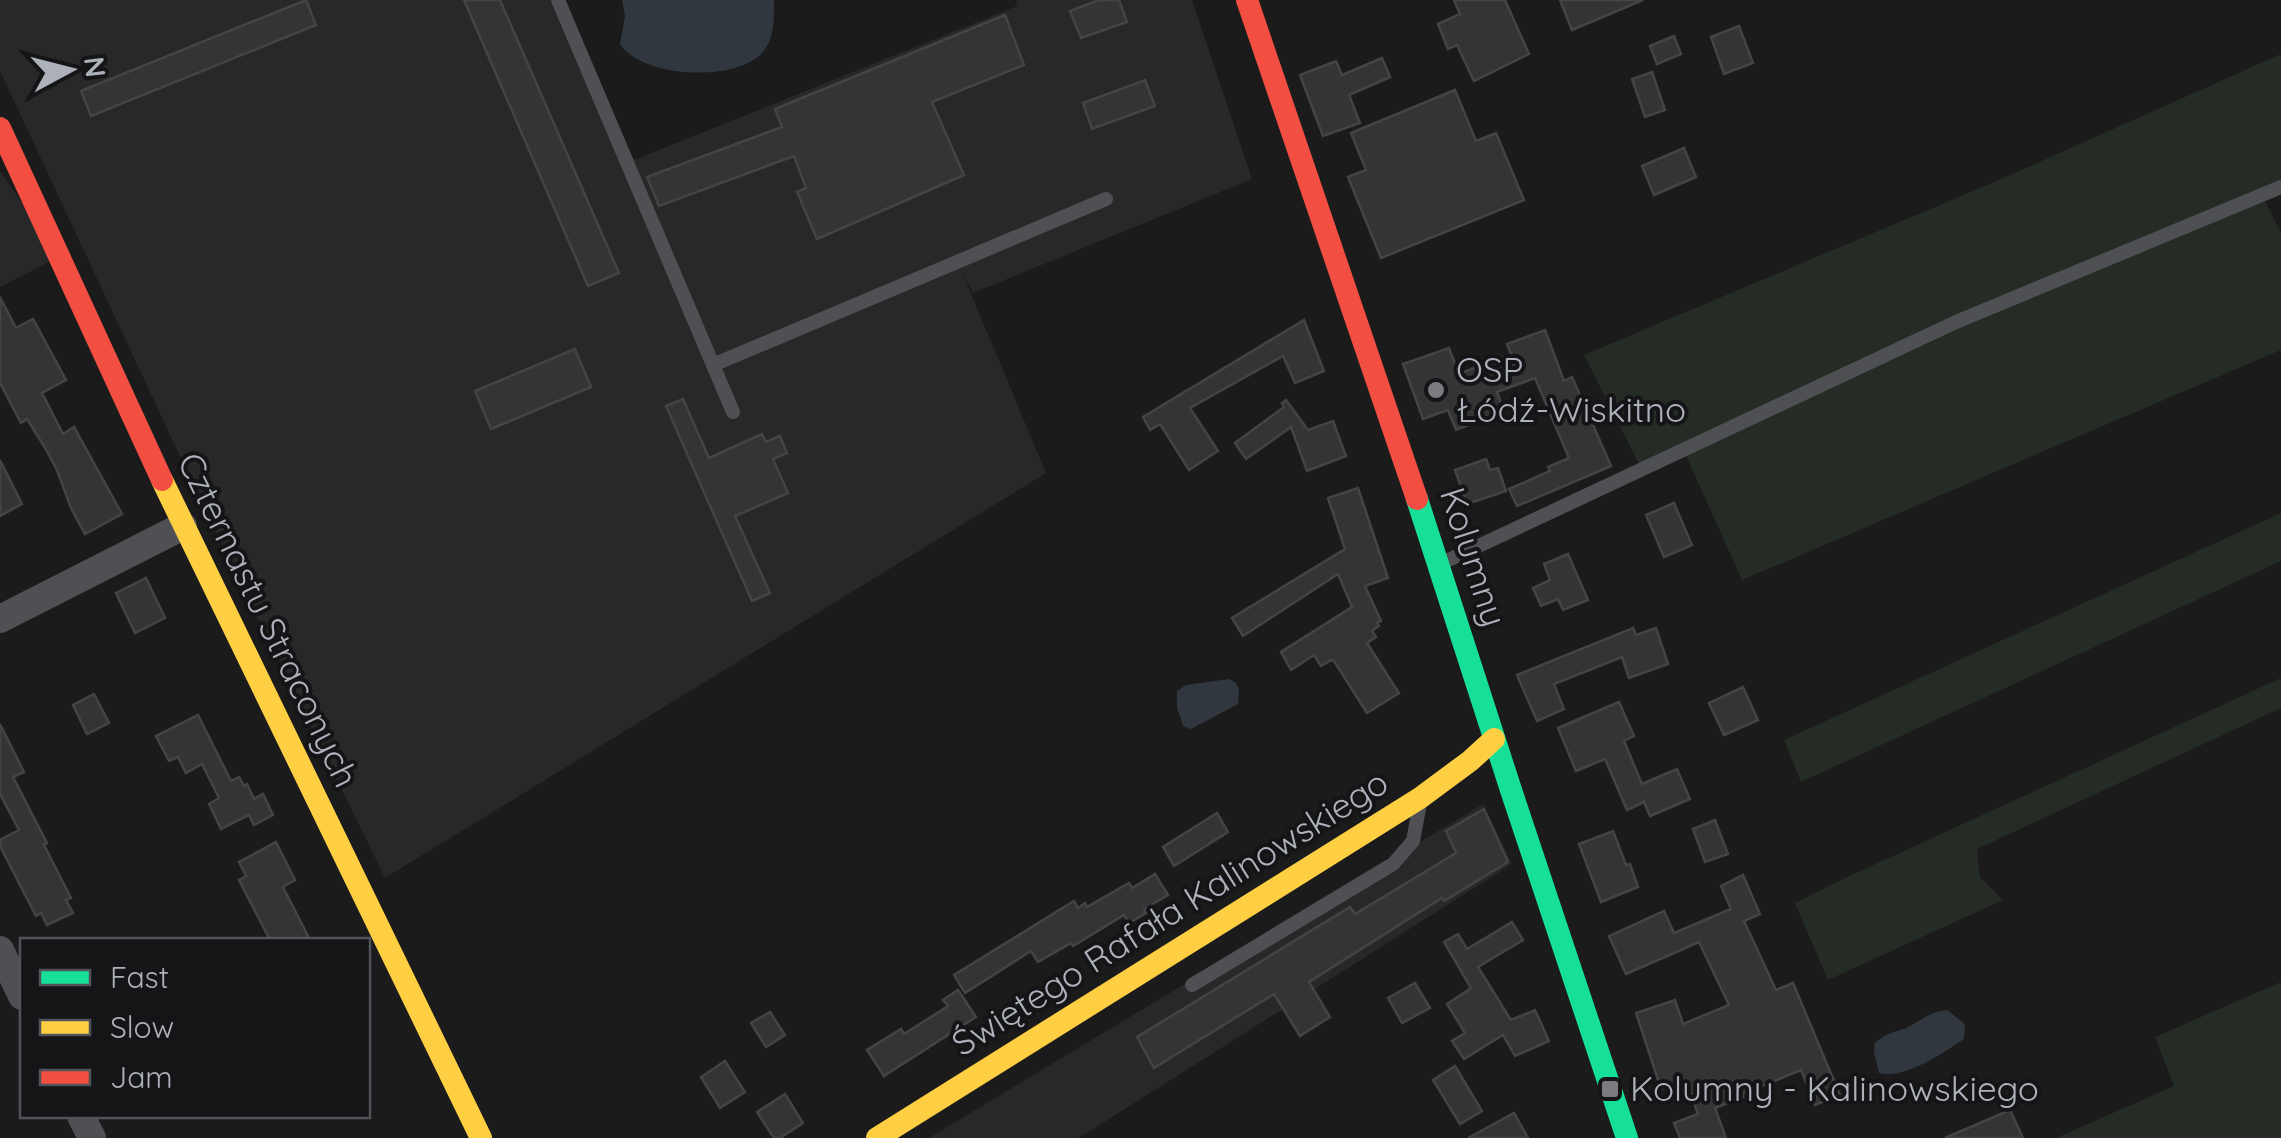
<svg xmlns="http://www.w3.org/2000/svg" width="2281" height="1138" font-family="Quicksand,sans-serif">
<rect width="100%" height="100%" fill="#1b1b1b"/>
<g fill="#282829">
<path d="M0 0H562L634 160 1017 6 1016 0H1192L1252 179 973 293 962 272 1046 473 385 878 207 514 0 71Z"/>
<path d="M0 171 59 257 0 287Z"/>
<path d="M1483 804 1512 864 1079 1138H929Z"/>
</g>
<g fill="#252b25">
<path d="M2281 54V194L2265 201 2281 233V350L1742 580 1682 447 1639 464 1584 355 1992 183Z"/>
<path d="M2281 513V561L1801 782 1784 740Z"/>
<path d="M2281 678V708L1977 849 1980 877 2003 900 1828 980 1795 903 1843 879Z"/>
<path d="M2281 982V1138H2056L2174 1086 2155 1037Z"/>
</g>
<g fill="#30373e">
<path d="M622 0H774C774 17 775 38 763 52 736 83 642 78 620 44L625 16Z"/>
<path d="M1229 679 1235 682 1239 689 1238 704 1191 729 1183 726 1177 707V691L1186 685Z"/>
<path d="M1947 1010 1965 1024 1964 1039C1945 1052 1902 1081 1879 1073L1874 1052 1875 1043C1885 1033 1893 1033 1906 1028 1923 1020 1926 1013 1947 1010Z"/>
</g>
<g fill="#343435" stroke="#434447" stroke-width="2.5">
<path d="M306 0 316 25 91 116 81 91Z"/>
<path d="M464 0H500L619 273 588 286Z"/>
<path d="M1099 0H1119L1127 22 1081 38 1070 11Z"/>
<path d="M1454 0H1505L1529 54 1474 81 1457 45 1448 49 1438 24 1460 14Z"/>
<path d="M1560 0H1643L1572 30Z"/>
<path d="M1005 15 1024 65 932 102 964 175 817 239 797 192 806 188 794 156 659 206 647 177 782 127 775 109Z"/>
<path d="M1739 26 1753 63 1724 74 1711 37Z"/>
<path d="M1674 36 1681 54 1657 64 1650 46Z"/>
<path d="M1382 58 1390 77 1349 95 1360 123 1323 136 1300 75 1336 61 1342 75Z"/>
<path d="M1652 72 1665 110 1645 117 1632 79Z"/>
<path d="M1145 80 1155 106 1092 129 1083 103Z"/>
<path d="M1455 90 1476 141 1496 133 1524 200 1381 258 1348 177 1366 170 1351 133Z"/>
<path d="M1684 148 1696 177 1654 195 1642 166Z"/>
<path d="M0 297 16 328 33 319 66 380 42 393 63 434 74 427 122 514 85 534 71 508 57 470 44 446 27 419 21 423 0 383Z"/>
<path d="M1304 320 1324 371 1295 383 1283 356 1190 408 1218 451 1189 470 1160 424 1150 430 1143 417Z"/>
<path d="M1545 330 1564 381 1572 377 1611 466 1517 506 1509 489 1550 471 1548 467 1569 458 1535 378 1497 392 1504 411 1456 430 1448 410 1423 419 1403 364 1449 348 1459 374 1511 354 1507 344Z"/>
<path d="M575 349 591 387 491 429 475 391Z"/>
<path d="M683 399 709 458 762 434 766 442 780 436 787 453 773 459 788 493 735 516 770 593 752 601 666 406Z"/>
<path d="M1286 400 1308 430 1333 421 1346 456 1307 471 1291 427 1246 459 1235 443 1284 407 1282 403Z"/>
<path d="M1486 459 1490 470 1498 468 1506 491 1467 504 1455 470Z"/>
<path d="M0 460 22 504 0 516Z"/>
<path d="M1358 488 1388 578 1365 586 1381 621 1377 623 1379 626 1372 631 1376 637 1367 643 1399 693 1367 713 1334 661 1331 660 1321 666 1314 655 1291 670 1281 652 1352 607 1338 574 1243 636 1232 618 1345 549 1328 498Z"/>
<path d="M1674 503 1692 545 1664 557 1646 515Z"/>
<path d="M1568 554 1588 600 1563 610 1558 599 1541 606 1533 588 1550 580 1544 564Z"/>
<path d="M146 578 165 618 135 633 116 593Z"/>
<path d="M1633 628 1636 635 1656 628 1668 664 1629 678 1622 657 1554 684 1564 709 1537 721 1517 675Z"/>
<path d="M1743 687 1758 720 1724 735 1709 703Z"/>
<path d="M94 694 109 723 87 734 73 705Z"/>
<path d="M1619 702 1634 736 1624 741 1642 784 1677 769 1690 799 1650 816 1644 802 1627 810 1605 759 1576 771 1558 728Z"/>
<path d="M198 715 231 781 239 777 244 786 247 784 254 799 263 794 273 815 254 825 249 815 221 829 209 804 219 798 202 764 186 773 178 757 169 761 156 736Z"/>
<path d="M0 724 24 772 13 777 47 843 44 845 71 898 66 900 73 913 47 925 41 913 36 916 0 846V840L19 830 0 794Z"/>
<path d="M1484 809 1508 862 1444 901 1442 898 1309 982 1330 1017 1300 1036 1274 994 1154 1068 1137 1037 1350 907 1355 914 1456 853 1446 831Z"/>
<path d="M1217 813 1228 832 1174 866 1163 847Z"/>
<path d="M1715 820 1728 854 1705 862 1693 829Z"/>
<path d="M1613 831 1626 865 1630 864 1638 887 1601 902 1579 844Z"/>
<path d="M276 842 295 880 283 887 310 940H270L239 880 246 876 239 862Z"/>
<path d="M1155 874 1168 895 1144 909 1146 913 1129 923 1124 915 1073 946 1071 943 1038 962 1031 951 965 993 954 975 1074 901 1078 908 1085 903 1087 907 1129 883 1132 888Z"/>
<path d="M1743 875 1760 914 1744 921 1776 990 1793 983 1840 1095 1815 1105 1801 1070 1742 1094 1743 1097 1715 1108 1726 1138H1680L1674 1123 1698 1114 1686 1082 1661 1089 1636 1013 1675 1000 1683 1024 1729 1005 1699 942 1626 974 1609 936 1664 911 1674 933 1731 909 1721 886Z"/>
<path d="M1512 922 1523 940 1478 967 1511 1020 1535 1010 1549 1041 1515 1056 1503 1035 1464 1059 1452 1041 1465 1033 1447 1004 1471 988 1444 942 1458 934 1467 949Z"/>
<path d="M1415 983 1430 1008 1402 1023 1388 998Z"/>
<path d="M958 990 976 1017 884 1076 867 1050 901 1029 904 1034 934 1015 948 1006 943 1000Z"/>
<path d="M770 1012 785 1035 766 1047 751 1023Z"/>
<path d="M725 1061 745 1092 720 1108 701 1077Z"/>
<path d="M1455 1066 1482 1111 1460 1124 1433 1080Z"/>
<path d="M785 1094 803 1123 780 1138H774L757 1112Z"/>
<path d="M2010 1110 2023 1138H1945Z"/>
<path d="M1514 1113 1528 1138H1468Z"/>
</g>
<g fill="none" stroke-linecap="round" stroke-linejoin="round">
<g stroke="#4f5053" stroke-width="14">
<path d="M558 0 733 412"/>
<path d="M713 365 1106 199"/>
<path d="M1440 564 1956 322 2281 187"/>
<path d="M1192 985 1393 864 1413 841 1420 803"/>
</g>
<g stroke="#4f5053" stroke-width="28">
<path d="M0 619 183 526"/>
<path d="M0 950 22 996"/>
<path d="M81 1116 92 1138"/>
</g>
<path stroke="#16e098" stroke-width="22" d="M1417 499 1511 790 1627 1138"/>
<g stroke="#ffcf43" stroke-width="22">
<path d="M162 480 481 1138"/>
<path d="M877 1138 1420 798 1470 761 1494 739"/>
</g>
<g stroke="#f24e42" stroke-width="22">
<path d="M1247 0 1417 499"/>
<path d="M0 128 162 480"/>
</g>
</g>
<g fill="#7a7c82" stroke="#151517" stroke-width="4">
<circle cx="1436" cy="390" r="10"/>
<rect x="1600" y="1079" width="20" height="20" rx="5"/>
</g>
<g text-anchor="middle" stroke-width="8" stroke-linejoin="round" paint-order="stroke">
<g font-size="35" fill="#adb1ba" stroke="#151517" text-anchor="start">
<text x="1456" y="382">OSP<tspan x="1456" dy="40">Łódź-Wiskitno</tspan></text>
<text x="1630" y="1101">Kolumny - Kalinowskiego</text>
</g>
<g font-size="35" fill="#adb1ba" stroke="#151517">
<text transform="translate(1473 557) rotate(72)" y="12">Kolumny</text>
<text transform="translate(268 620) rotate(64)" y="12">Czternastu Straconych</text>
<text transform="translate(1170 913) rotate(-32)" y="12">Świętego Rafała Kalinowskiego</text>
</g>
</g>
<rect x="20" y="938" width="350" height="180" fill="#151517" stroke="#525358" stroke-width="2.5"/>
<rect x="40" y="970" width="50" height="15" fill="#16e098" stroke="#525358" stroke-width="2.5"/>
<text x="110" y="988" font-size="30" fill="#adb1ba">Fast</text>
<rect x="40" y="1020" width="50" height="15" fill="#ffcf43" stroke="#525358" stroke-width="2.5"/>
<text x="110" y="1038" font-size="30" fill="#adb1ba">Slow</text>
<rect x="40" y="1070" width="50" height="15" fill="#f24e42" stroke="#525358" stroke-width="2.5"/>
<text x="110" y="1088" font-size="30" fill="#adb1ba">Jam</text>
<g transform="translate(70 70) rotate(83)" stroke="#151517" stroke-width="8" paint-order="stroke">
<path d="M0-8L18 38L0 25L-18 38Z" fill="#adb1ba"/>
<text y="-15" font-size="28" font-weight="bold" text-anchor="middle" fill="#adb1ba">N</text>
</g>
</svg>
